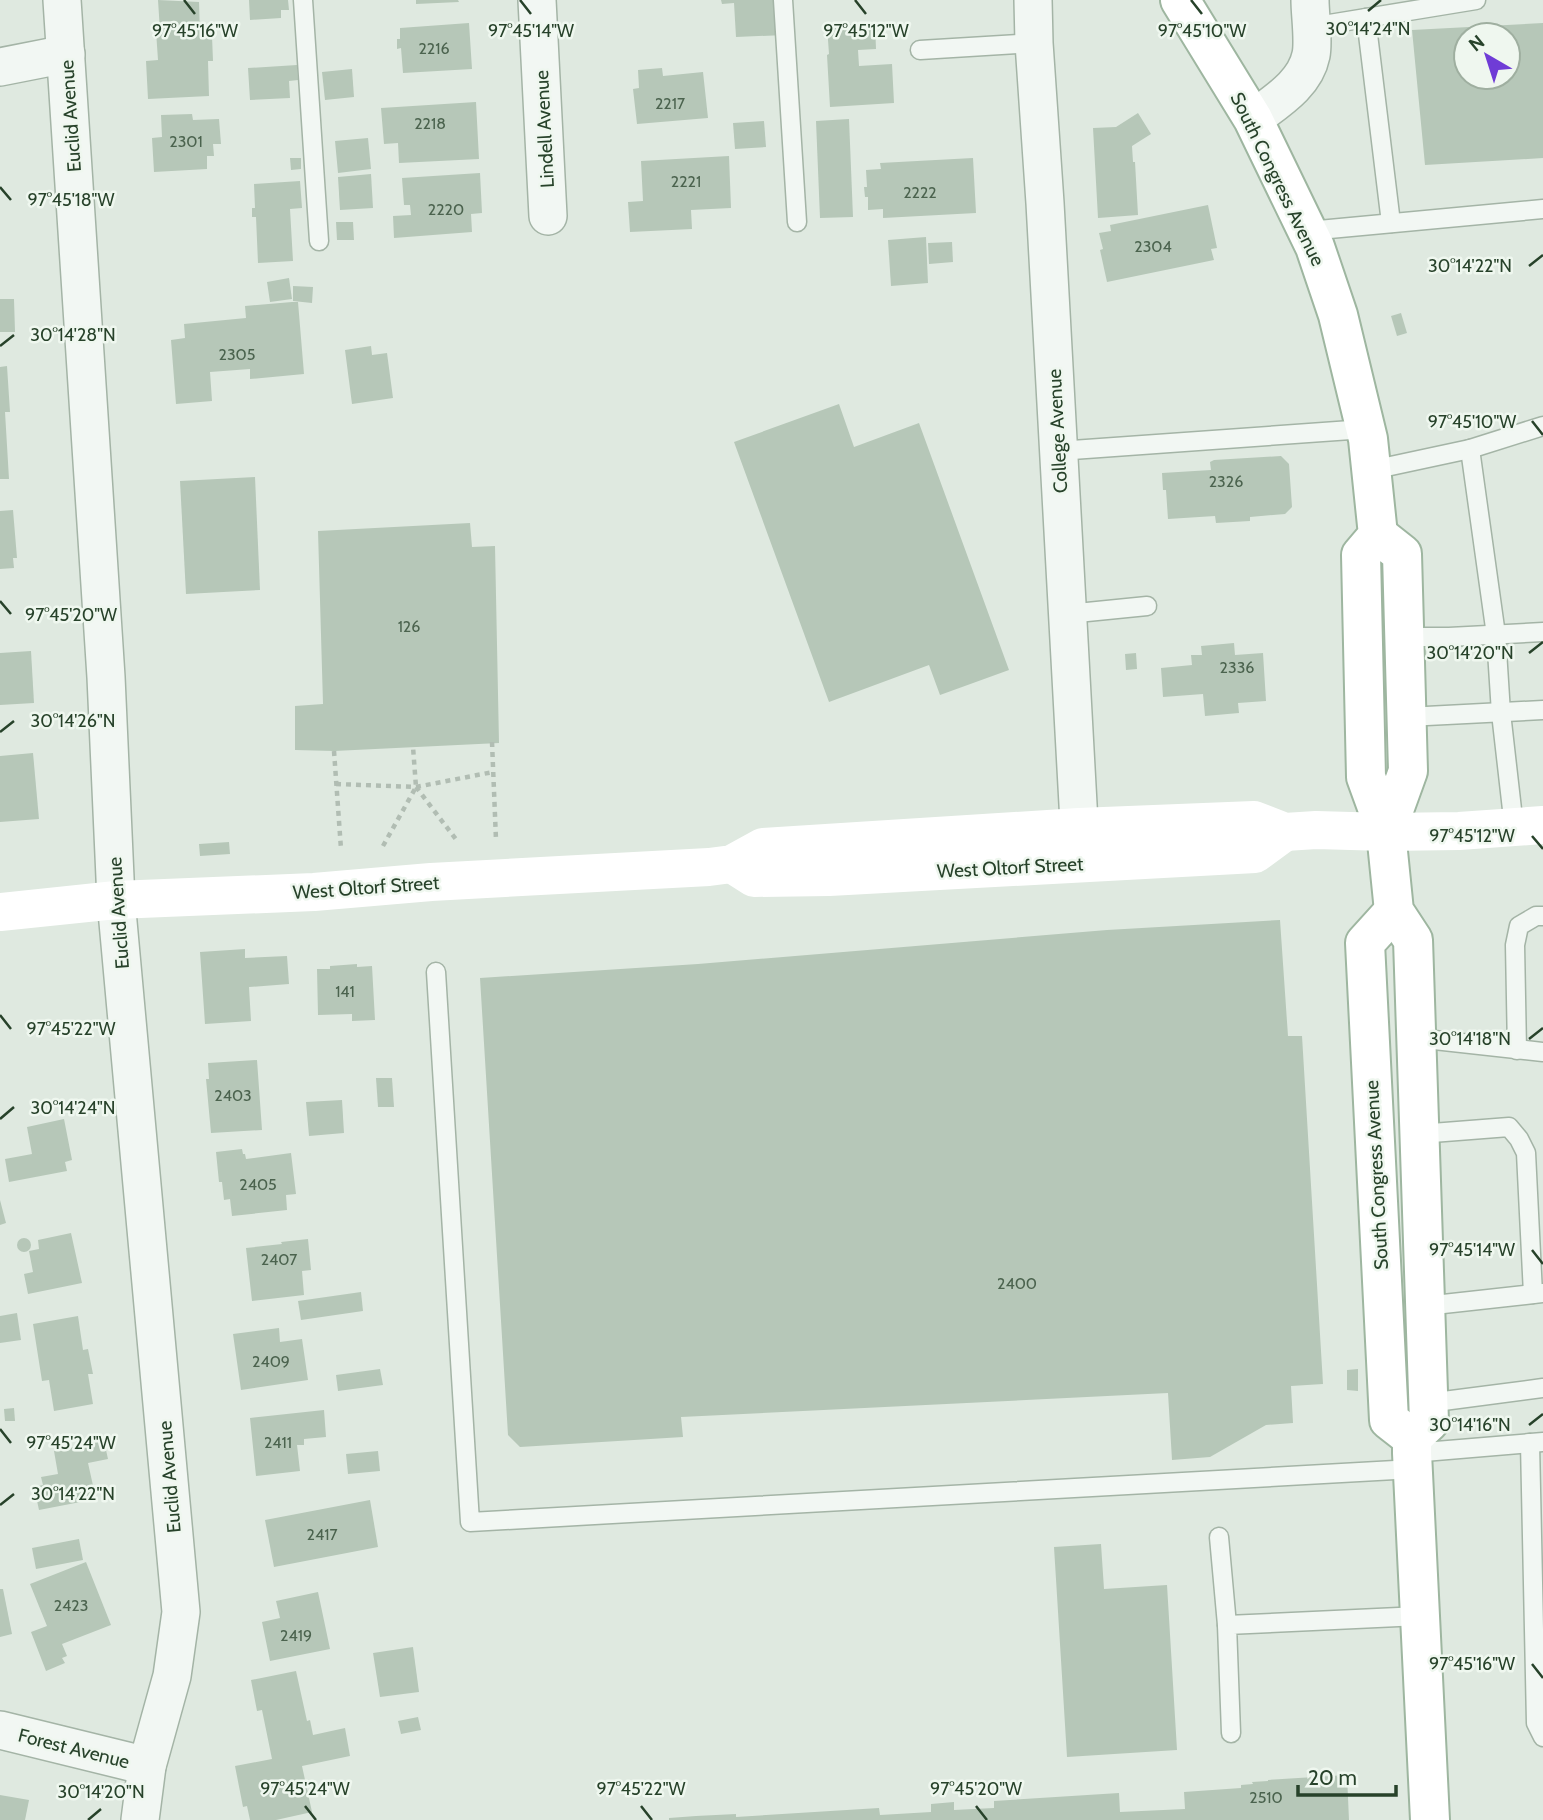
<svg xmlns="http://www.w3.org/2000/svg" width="1543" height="1820" font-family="Cabin,sans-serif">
<rect width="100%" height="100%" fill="#dfe9e0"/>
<g fill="#b6c7b8" fill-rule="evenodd">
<path d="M158 0 199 2 200 34H212V36L213 61H208L209 96 148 99 146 61 158 60 156 31H160Z"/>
<path d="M249 0H288L289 10H281V18L250 20Z"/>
<path d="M416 0H458L459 2 416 4Z"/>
<path d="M721 0H782L785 35 736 37 734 3 722 4Z"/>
<path d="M469 23 472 69 403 73 401 48 397 49V39H400V28Z"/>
<path d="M875 23 876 49 858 50 859 66 892 64 894 103 830 107 827 55 829 54 827 26Z"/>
<path d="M1543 23V158L1425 165 1412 30ZM1466 35H1508V77H1466Z"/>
<path d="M297 65 298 80 289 81 290 98 250 100 248 68Z"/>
<path d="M662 68 663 76 703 72 708 118 637 124 633 89 639 88 638 70Z"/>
<path d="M352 69 354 97 325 100 322 72Z"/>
<path d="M476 102 479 159 399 163 398 143 384 144 381 108Z"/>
<path d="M1138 113 1151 134 1132 146 1133 162H1135L1138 215 1098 218 1093 128 1116 127Z"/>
<path d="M192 114 193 120 219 119 221 144H213L214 156H207V169L154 172 152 138 162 137 161 115Z"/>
<path d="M849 119 853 217 820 218 816 121Z"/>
<path d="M764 121 766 147 735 149 733 123Z"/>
<path d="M368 138 371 169 338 173 335 141Z"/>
<path d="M729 156 731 208 691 210 692 229 630 232 628 202 643 201 641 161Z"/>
<path d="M290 158H301V169L291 170Z"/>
<path d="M973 158 976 213 883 218V209L868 210V197H865L864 187H867L866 170 881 169 880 163Z"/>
<path d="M480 173 482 213 471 214 472 232 394 238 393 216 411 215 410 205H404L402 178Z"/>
<path d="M371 174 373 208 340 210 338 177Z"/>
<path d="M300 181 302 208 290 209 293 261 258 263 256 217H252V208H255L254 184Z"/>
<path d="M1208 205 1217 248 1211 249 1214 260 1107 282 1100 250 1103 249 1099 233 1111 231 1110 225Z"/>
<path d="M336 222H353L354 240H337Z"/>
<path d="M926 237 928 283 891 286 888 240Z"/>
<path d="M952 242 953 262 929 264 928 243Z"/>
<path d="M289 278 292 299 270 302 267 282Z"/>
<path d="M293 286 313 287 312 303 293 301Z"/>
<path d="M0 299H14L15 332H0Z"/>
<path d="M292 302V305V302H298L304 374 250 379V369L210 372 212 401 176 404 171 340 185 338 184 324 246 318 245 306Z"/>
<path d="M1401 313 1407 333 1397 336 1391 316Z"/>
<path d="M371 346 372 355 387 353 393 398 352 404 345 350Z"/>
<path d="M7 366 10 412H5L9 479H0V367Z"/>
<path d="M839 404 854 447 919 423 1009 670 940 695 929 665 829 702 734 442Z"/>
<path d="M1281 456 1289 464 1292 507 1285 514 1250 517V521L1216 523 1215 516 1168 519 1166 490H1163L1162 473 1211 470 1210 462 1214 460Z"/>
<path d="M255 477 260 590 186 594 180 481Z"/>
<path d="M13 510 17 558H13L14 568 0 569V511Z"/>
<path d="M470 523 472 547 495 546 499 743 334 751 295 750V706L323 704 318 531Z"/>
<path d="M1234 643 1235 655 1263 653 1266 701 1238 703 1239 713 1205 716 1203 694 1163 697 1161 668 1192 665 1191 655H1202L1201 646Z"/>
<path d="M31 651 34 703 0 705V653Z"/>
<path d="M1136 653 1137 669 1126 670 1125 654Z"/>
<path d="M33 753 39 819 0 822V756Z"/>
<path d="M229 842 230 854 200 856 199 844Z"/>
<path d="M1280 920 1288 1036H1302L1323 1384 1291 1386 1293 1423 1266 1425 1210 1457 1172 1460 1168 1393 681 1417 683 1437 520 1447 508 1435 480 978 698 964 1107 930Z"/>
<path d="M245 949V958L287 956 289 984 249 987 251 1021 205 1024 200 952Z"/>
<path d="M357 964V967L372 966 375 1020 352 1021V1014L318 1015 317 969H330V966Z"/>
<path d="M257 1060 262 1130 211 1133 206 1079H209L208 1063Z"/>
<path d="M376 1078H392L394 1107H378Z"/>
<path d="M342 1100 344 1133 309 1136 306 1102Z"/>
<path d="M64 1119 72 1160 65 1162 67 1171 9 1182 5 1159 32 1154 27 1127Z"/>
<path d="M242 1149 243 1154H245L246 1159 291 1153 296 1194 286 1195 287 1210 232 1216 230 1199 224 1200 222 1182H219L216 1152Z"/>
<path d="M0 1200 6 1223 0 1225Z"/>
<path d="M71 1233 82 1283 28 1294 24 1274 33 1272 29 1251 39 1249 38 1240Z"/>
<circle cx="24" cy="1245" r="7"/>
<path d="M308 1239 311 1270 302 1271 304 1295 252 1301 246 1248 282 1244 281 1242Z"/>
<path d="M361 1292 363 1311 301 1320 298 1301Z"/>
<path d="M17 1313 21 1340 0 1343V1316Z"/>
<path d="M78 1316 83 1350 88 1349 93 1374H88L93 1404 54 1411 49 1380 42 1381 33 1324Z"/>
<path d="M279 1328 280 1342 302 1339 308 1380 241 1390 233 1334Z"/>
<path d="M380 1369 383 1385 338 1391 336 1375Z"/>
<path d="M1358 1369V1391L1347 1390V1370Z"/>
<path d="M14 1408 15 1421H5L4 1409Z"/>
<path d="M324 1410 326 1437 304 1439V1445H297L300 1471 256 1476 250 1418Z"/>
<path d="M104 1441 108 1459 88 1463 96 1499 39 1510 34 1487 43 1485 41 1477 58 1474 54 1451Z"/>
<path d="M378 1451 380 1471 348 1474 346 1454Z"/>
<path d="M370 1500 378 1547 274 1567 265 1520Z"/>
<path d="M79 1539 83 1560 36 1569 32 1548Z"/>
<path d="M1101 1544 1104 1589 1167 1585 1177 1750 1067 1757 1054 1547Z"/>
<path d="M86 1562 111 1625 62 1644 67 1656 62 1658 65 1663 46 1671 31 1632 47 1626 30 1584Z"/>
<path d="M0 1589H3L12 1634 0 1637Z"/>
<path d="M318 1592 330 1649 270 1661 262 1622 280 1618 276 1601Z"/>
<path d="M413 1647 419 1692 380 1697 373 1653Z"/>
<path d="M296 1671 307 1721 310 1720 313 1735 345 1728 350 1756 302 1766 312 1812 276 1820H250L247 1806 243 1807 235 1766 272 1759 262 1710 257 1711 251 1680Z"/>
<path d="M418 1717 421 1730 401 1734 398 1721Z"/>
<path d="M1347 1775 1349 1820H669V1818L696 1816 736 1814V1817L879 1808 880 1815 931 1812V1804L954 1802V1810L994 1808V1801L1119 1793 1120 1812 1185 1809 1184 1792 1241 1788V1785L1253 1784 1252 1782 1268 1781V1780Z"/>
<path d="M0 1795 29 1800 25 1820H0Z"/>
</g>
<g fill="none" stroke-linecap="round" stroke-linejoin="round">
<g stroke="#a4b4a6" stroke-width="21">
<g id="service">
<path d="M303 0 319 241"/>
<path d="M783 0 797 222"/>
<path d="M1366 18 1391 223"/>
<path d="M1311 27 1476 0"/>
<path d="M920 50 1034 43"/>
<path d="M1308 231 1543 209"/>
<path d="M1470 449 1496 635 1501 713 1514 827"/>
<path d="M1058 451 1365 429"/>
<path d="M1372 470 1470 449 1543 426"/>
<path d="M1067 614 1147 606"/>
<path d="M1404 637H1449L1543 632"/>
<path d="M1407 717 1543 710"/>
<path d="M436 972 470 1522 1413 1469"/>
<path d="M1416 1038 1543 1052"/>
<path d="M1517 1050 1515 945 1519 926 1536 916H1543"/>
<path d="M1419 1134 1509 1127 1519 1139 1526 1153 1533 1294"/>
<path d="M1425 1306 1543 1293"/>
<path d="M1428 1403 1543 1388"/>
<path d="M1530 1443 1536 1723 1543 1737"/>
<path d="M1412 1453 1543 1442"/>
<path d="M1219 1537 1227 1625"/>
<path d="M1231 1733 1227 1625 1420 1616"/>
</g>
</g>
<g stroke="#a4b4a6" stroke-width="40">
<g id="minor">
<path d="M62 0 106 677 116 900 181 1612 172 1676 147 1766 140 1820"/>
<path d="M537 0 548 216"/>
<path d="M1033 0 1034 43 1045 203 1081 859"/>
<path d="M0 67 66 54"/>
<path d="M1253 119C1275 102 1305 85 1311 55 1314 41 1310 15 1310 0"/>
<path d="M0 1730 147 1766"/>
</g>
</g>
<g stroke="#9eb6a0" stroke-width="42">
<g id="primary">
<path d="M1180 0 1253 119 1315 247 1338 315 1368 439 1378 535 1361 555 1366 777 1386 832 1394 911 1413 940 1429 1422 1412 1438V1453L1430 1820"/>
<path d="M1378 535 1402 554 1408 771 1386 832"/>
<path d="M1394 911 1365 943 1389 1420 1412 1438"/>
</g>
</g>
<g stroke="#b1bdb3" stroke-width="4.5" stroke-dasharray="5 5" stroke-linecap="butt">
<path d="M492 742 496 840"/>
<path d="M334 751 341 849"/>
<path d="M336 784 416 787 493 772"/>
<path d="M416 787 458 842"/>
<path d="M383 846 416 787 413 747"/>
</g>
<use href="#service" stroke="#f2f7f3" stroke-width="18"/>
<use href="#minor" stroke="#f2f7f3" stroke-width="37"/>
<g stroke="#fff" stroke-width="38">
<path d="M732 864 754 878 829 877 1255 854 1285 832"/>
<path d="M0 912 116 900 314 892 431 882 709 867 732 864 763 847 1079 827 1254 820 1285 832 1316 830 1386 832 1459 831 1543 825"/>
</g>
<use href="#primary" stroke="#fff" stroke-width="38"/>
</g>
<path fill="none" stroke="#27422a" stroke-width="2.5" d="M184 0 195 14M520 0 531 14M855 0 866 14M1191 0 1202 14M1368 11 1381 0M0 187 11 200M1529 266 1543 255M0 346 14 335M1532 421 1543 435M0 601 11 614M1529 653 1543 642M0 732 14 721M1532 836 1543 849M0 1015 11 1029M1529 1039 1543 1028M0 1119 14 1107M1532 1250 1543 1264M1529 1425 1543 1414M0 1429 11 1443M0 1505 14 1494M1532 1664 1543 1678M305 1806 316 1820M641 1806 652 1820M976 1806 987 1820M88 1820 101 1809"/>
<g text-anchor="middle" stroke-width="5" stroke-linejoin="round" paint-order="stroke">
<g font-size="16" fill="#4b634e">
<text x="434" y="54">2216</text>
<text x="670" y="109">2217</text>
<text x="430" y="129">2218</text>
<text x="186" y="147">2301</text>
<text x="686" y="187">2221</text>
<text x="920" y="198">2222</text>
<text x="446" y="215">2220</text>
<text x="1153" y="252">2304</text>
<text x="237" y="360">2305</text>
<text x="1226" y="487">2326</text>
<text x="409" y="632">126</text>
<text x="1237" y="673">2336</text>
<text x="345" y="997">141</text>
<text x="233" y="1101">2403</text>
<text x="258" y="1190">2405</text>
<text x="279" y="1265">2407</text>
<text x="1017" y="1289">2400</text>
<text x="271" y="1367">2409</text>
<text x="278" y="1448">2411</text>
<text x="322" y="1540">2417</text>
<text x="71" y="1611">2423</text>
<text x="296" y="1641">2419</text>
<text x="1266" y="1803">2510</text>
</g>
<g font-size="19" fill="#27422a" stroke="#eff7ef">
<text transform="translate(70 116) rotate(-94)" y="7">Euclid Avenue</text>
<text transform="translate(544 129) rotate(-93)" y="7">Lindell Avenue</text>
<text transform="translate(1278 179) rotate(64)" y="7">South Congress Avenue</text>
<text transform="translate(1057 431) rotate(-93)" y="7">College Avenue</text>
<text transform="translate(1010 867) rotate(-3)" y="7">West Oltorf Street</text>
<text transform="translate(366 887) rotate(-4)" y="7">West Oltorf Street</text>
<text transform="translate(118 913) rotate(-94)" y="7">Euclid Avenue</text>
<text transform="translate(1376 1175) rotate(-93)" y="7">South Congress Avenue</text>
<text transform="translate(169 1477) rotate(-95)" y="7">Euclid Avenue</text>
<text transform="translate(74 1748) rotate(14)" y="7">Forest Avenue</text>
</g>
</g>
<g font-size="18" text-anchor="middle" fill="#27422a" stroke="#eff7ef" stroke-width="5" stroke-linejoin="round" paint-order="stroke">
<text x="1368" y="35">30°14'24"N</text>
<text x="195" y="37">97°45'16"W</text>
<text x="531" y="37">97°45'14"W</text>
<text x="866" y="37">97°45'12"W</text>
<text x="1202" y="37">97°45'10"W</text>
<text x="71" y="206">97°45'18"W</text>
<text x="1470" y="272">30°14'22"N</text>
<text x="73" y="341">30°14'28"N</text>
<text x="1472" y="428">97°45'10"W</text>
<text x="71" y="621">97°45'20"W</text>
<text x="1470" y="659">30°14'20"N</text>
<text x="73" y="727">30°14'26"N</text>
<text x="1472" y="842">97°45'12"W</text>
<text x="71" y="1035">97°45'22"W</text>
<text x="1470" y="1045">30°14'18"N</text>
<text x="73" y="1114">30°14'24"N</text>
<text x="1472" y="1256">97°45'14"W</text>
<text x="1470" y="1431">30°14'16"N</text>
<text x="71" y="1449">97°45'24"W</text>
<text x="73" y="1500">30°14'22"N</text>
<text x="1472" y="1670">97°45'16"W</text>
<text x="305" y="1795">97°45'24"W</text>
<text x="641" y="1795">97°45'22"W</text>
<text x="976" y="1795">97°45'20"W</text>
<text x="101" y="1798">30°14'20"N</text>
</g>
<g transform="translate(1487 56) rotate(321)"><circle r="33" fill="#eff7ef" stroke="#9fafa0" stroke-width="2"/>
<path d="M0-5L12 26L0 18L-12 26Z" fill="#6f3cd6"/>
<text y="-10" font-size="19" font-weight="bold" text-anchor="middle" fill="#27422a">N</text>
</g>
<path d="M1298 1785v10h98v-10" fill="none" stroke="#27422a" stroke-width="3.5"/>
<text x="1308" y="1785" font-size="21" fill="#27422a" stroke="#eff7ef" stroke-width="5" paint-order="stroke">20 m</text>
</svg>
